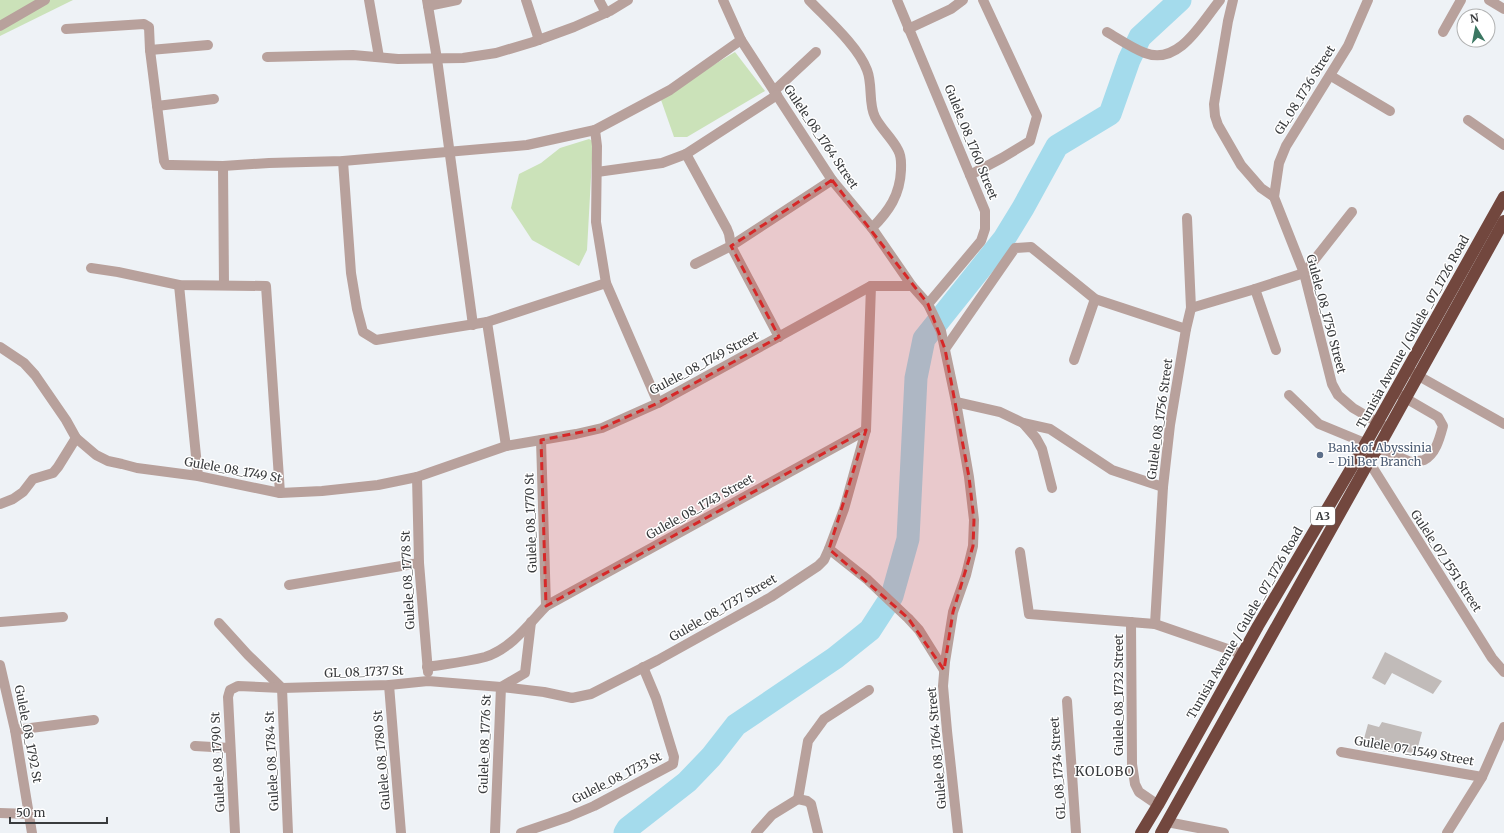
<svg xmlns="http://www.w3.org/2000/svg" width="1504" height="833" font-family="Merriweather,serif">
<rect width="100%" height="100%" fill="#eef2f6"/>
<g fill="#cbe2b9">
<path d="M0 0H73L0 36Z"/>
<path d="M735 52 765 91 687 137H674L660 97Z"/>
<path d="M589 139 593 141 587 250 579 266 532 240 511 208 519 174 541 163 560 148Z"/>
</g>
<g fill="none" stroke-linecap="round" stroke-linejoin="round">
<path stroke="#a4dbec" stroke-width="23" d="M625 833 628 828 687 782 711 757 736 725 835 658 870 630 892 596 908 539 916 378 924 339 1004 239 1023 208 1057 146 1110 114 1129 60 1140 37 1180 0"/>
</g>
<g fill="#c1bbb9">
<path d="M1385 652 1442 681 1433 694 1392 673 1385 685 1372 678Z"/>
<path d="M1382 722 1422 732 1416 754 1391 748 1390 753 1362 746 1368 724 1379 727Z"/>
</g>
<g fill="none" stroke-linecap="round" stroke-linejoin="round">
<g stroke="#b8a19c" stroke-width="10">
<path d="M369 0 379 57"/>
<path d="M427 0 437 59 473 325"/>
<path d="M526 0 539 40"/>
<path d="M599 0 606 13"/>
<path d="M723 0 741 40 832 180 872 228 912 286 928 304 941 331 956 402 969 477 974 520 973 546 966 575 953 612 945 662 943 686 947 731 958 833"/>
<path d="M809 0C827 19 858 46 867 70 873 85 868 103 875 117 881 129 892 138 898 150 902 157 901 163 901 170 900 195 889 211 872 228"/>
<path d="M897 0 985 211V229L981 241 928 304"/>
<path d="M1233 0 1228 21 1214 104 1215 116 1218 125 1241 165 1261 188 1274 197 1304 273 1332 384 1338 395 1353 408 1384 426"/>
<path d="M1489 0 1504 9"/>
<path d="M428 6 457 0"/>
<path d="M0 26 45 0"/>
<path d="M66 29 144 24 149 27 150 50 164 161 166 165H172L223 166 269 163 343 161 527 145 595 130 670 90 741 40"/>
<path d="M908 29 951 9 963 0"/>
<path d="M1107 32C1119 39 1132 48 1145 53 1179 66 1202 22 1220 0"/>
<path d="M1443 32 1461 0"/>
<path d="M150 50 208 45"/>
<path d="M267 57 353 55 398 59 463 58 496 53 533 42 574 27 610 11 628 0"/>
<path d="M1331 76 1390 111"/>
<path d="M774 91 816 52"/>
<path d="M157 106 214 99"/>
<path d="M1468 120 1504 145"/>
<path d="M595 130 597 146 596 222 606 283 658 403"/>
<path d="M686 154 727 229 729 234 731 246 695 264"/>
<path d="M343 161 351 273 357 309 363 332 376 340 487 322 606 283"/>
<path d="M223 166 224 285"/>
<path d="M597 172 662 163 686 154 777 95"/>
<path d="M970 175 1002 158 1030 141 1037 116 983 0"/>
<path d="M1274 197 1279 163 1286 146 1348 46 1368 0"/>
<path d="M91 268 118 272 179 285 266 286 280 493"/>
<path d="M1304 273 1352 212"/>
<path d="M179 285 198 476"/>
<path d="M1255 289 1276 350"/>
<path d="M1191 308 1255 289 1304 273"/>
<path d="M487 322 506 446"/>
<path d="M779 337 731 246 832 180"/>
<path d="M0 347 24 363 35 375 66 420 76 438"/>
<path d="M945 349 1015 248 1031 247 1095 299 1186 329"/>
<path d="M1074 360 1095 299"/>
<path d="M1408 370 1504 424"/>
<path d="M1289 395 1319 424 1411 462C1415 461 1421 461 1424 460 1436 454 1440 437 1443 426L1438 417 1395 392"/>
<path d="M956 402 1000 412 1023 423 1050 429 1112 470 1163 487"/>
<path d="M1023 423 1036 438 1042 449 1052 488"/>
<path d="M541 440 546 606"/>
<path d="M1366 457 1492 658 1504 672"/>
<path d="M417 477 419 563 428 672"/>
<path d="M0 504 13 499 23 492 33 479 53 473 58 467 76 438 96 455 108 461 122 464 137 468 198 476 280 493 322 491 378 485 417 477 506 446 576 434 602 428 658 403 871 286H912"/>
<path d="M829 549 868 580 908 618 919 630 944 670"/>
<path d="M1020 552 1029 614 1155 624 1242 654"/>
<path d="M289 585 419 563"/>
<path d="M0 622 63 617"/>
<path d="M1131 622 1132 764 1135 784 1139 792 1158 805"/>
<path d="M219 623 248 655 282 688"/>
<path d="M1155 624 1163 487 1170 425 1186 329 1191 308 1187 218"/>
<path d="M0 665 15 730 32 833"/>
<path d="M427 667C446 664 466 662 485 657 511 649 529 624 546 606L866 430"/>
<path d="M389 685 401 833"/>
<path d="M501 687 525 673 531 622"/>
<path d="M282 688 288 833"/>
<path d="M1067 701 1076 833"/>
<path d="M15 730 94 720"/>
<path d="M195 746 230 748"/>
<path d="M1341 752 1482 777"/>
<path d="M798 799 808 741 824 719 869 690"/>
<path d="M798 799 807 801 811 804 818 833"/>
<path d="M0 813 30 814"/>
<path d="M1167 822 1224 833"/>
<path d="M235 833 228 697 230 690 238 686 282 688 389 685 428 681 501 687 544 692 572 698 591 694 658 660 771 597 818 566 824 560 829 549 844 509 866 430 871 286"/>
<path d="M495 833 501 687"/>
<path d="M521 833 568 817 594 806 673 764 674 757 656 698 643 667"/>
<path d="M756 833 772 815 798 799"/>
<path d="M1447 833 1482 777 1504 727"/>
</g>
<g stroke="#72473e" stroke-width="12">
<path d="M1141 833 1158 805 1258 626 1362 450 1504 197"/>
<path d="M1161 833 1368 463 1378 448 1504 221"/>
</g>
</g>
<path fill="#d62828" fill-opacity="0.2" stroke="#d62828" stroke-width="3" stroke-dasharray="8 5" stroke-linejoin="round" d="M832 180 928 304 945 349 969 477 974 520 973 546 953 612 944 670 908 618 829 549 866 430 546 606 541 440 602 428 658 403 779 337 731 246Z"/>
<circle fill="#5c6f8a" stroke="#fff" stroke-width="1.5" cx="1320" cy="455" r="4"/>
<g text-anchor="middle" stroke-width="3" stroke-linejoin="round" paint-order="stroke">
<rect fill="#fff" stroke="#747677" stroke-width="1" x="1311" y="507" width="24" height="18" rx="3"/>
<g font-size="11" font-weight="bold" fill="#393b3d">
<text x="1323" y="520">A3</text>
</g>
<g font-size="12" fill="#393b3d" stroke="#fff">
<text transform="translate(1305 90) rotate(-58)" y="4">GL_08_1736 Street</text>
<text transform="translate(821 137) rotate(56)" y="4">Gulele_08_1764 Street</text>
<text transform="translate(971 142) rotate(68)" y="4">Gulele_08_1760 Street</text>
<text transform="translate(1326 314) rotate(75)" y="4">Gulele_08_1750 Street</text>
<text transform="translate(1413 332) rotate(-61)" y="4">Tunisia Avenue / Gulele _07_1726 Road</text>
<text transform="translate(704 363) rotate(-28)" y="4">Gulele_08_1749 Street</text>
<text transform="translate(1160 419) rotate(-82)" y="4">Gulele_08_1756 Street</text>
<text transform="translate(233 470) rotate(10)" y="4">Gulele_08_1749 St</text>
<text transform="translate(700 507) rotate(-29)" y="4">Gulele_08_1743 Street</text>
<text transform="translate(531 523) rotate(-92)" y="4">Gulele_08_1770 St</text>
<text transform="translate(1446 561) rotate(57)" y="4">Gulele_07_1551 Street</text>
<text transform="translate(408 580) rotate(-93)" y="4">Gulele_08_1778 St</text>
<text transform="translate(723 608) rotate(-30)" y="4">Gulele_08_1737 Street</text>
<text transform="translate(1245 623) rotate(-60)" y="4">Tunisia Avenue / Gulele _07_1726 Road</text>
<text transform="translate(364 672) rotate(-2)" y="4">GL_08_1737 St</text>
<text transform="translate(1119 695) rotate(-90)" y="4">Gulele_08_1732 Street</text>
<text transform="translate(28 734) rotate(79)" y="4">Gulele_08_1792 St</text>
<text transform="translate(485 744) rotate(-88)" y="4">Gulele_08_1776 St</text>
<text transform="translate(937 748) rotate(-95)" y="4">Gulele_08_1764 Street</text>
<text transform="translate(1414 751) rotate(10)" y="4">Gulele_07_1549 Street</text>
<text transform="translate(382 760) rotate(-95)" y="4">Gulele_08_1780 St</text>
<text transform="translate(272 761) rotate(-93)" y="4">Gulele_08_1784 St</text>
<text transform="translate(218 762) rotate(-93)" y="4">Gulele_08_1790 St</text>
<text transform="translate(1058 768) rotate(-94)" y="4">GL_08_1734 Street</text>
<text transform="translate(617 778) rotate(-27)" y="4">Gulele_08_1733 St</text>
</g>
<g font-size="12" fill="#4e5e75" stroke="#fff" text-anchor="start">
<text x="1328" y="452">Bank of Abyssinia<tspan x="1328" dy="14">- Dil Ber Branch</tspan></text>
</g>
<g font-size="13" letter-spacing="1" fill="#393b3d" stroke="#fff">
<text x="1105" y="776">KOLOBO</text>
</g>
</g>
<g transform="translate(1476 28) rotate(350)"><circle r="19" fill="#ffffff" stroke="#b0b1b1"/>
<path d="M0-3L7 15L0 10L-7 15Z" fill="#3b7762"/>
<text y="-6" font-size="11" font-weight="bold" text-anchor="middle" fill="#393b3d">N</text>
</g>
<path d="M10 817v6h97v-6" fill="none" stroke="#393b3d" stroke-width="2"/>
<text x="16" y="817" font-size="12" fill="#393b3d" stroke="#ffffff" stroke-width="3" paint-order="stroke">50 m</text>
</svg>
